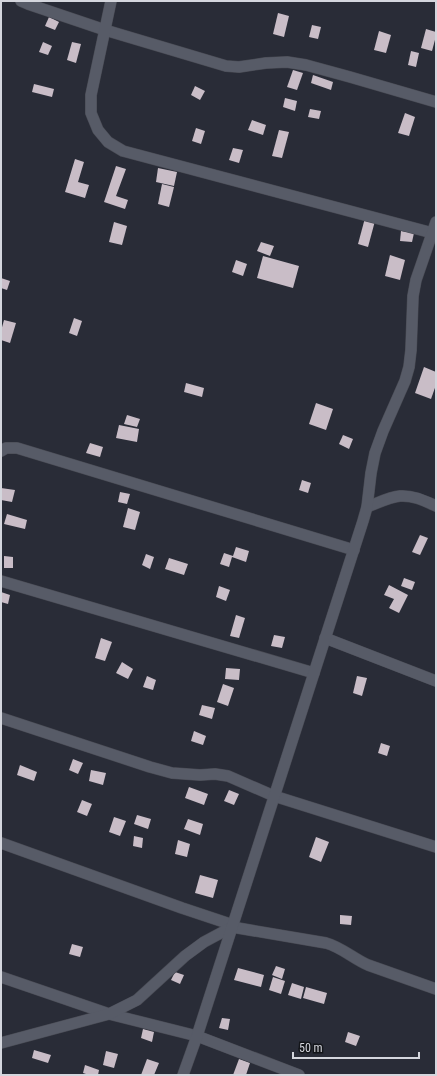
<svg xmlns="http://www.w3.org/2000/svg" width="437" height="1076" font-family="'Roboto Condensed',sans-serif">
<rect width="100%" height="100%" fill="#292c37"/>
<g fill="#c9bdc7">
<path d="M278 13 289 16 284 37 273 34Z"/>
<path d="M49 17 59 22 55 30 45 26Z"/>
<path d="M312 25 321 27 318 39 309 37Z"/>
<path d="M426 29 436 32V36L432 51 421 48Z"/>
<path d="M379 31 391 35 386 53 374 50Z"/>
<path d="M43 42 52 46 48 55 39 52Z"/>
<path d="M72 42 81 44 76 63 67 60Z"/>
<path d="M411 51 419 53 416 67 408 65Z"/>
<path d="M293 70 303 73 297 90 287 87Z"/>
<path d="M313 75 333 82 331 90 311 83Z"/>
<path d="M34 84 54 89 52 97 32 92Z"/>
<path d="M195 86 205 91 200 100 191 95Z"/>
<path d="M285 98 297 101 295 111 283 107Z"/>
<path d="M310 109 321 111 319 119 308 117Z"/>
<path d="M405 113 415 117 409 136 398 133Z"/>
<path d="M252 120 266 125 263 135 248 130Z"/>
<path d="M196 128 205 131 201 144 192 141Z"/>
<path d="M279 130 289 132 282 158 272 156Z"/>
<path d="M233 148 243 150 239 163 229 160Z"/>
<path d="M75 159 84 162 78 182 89 185 85 198 65 192Z"/>
<path d="M116 166 126 169 116 196 128 200 125 209 104 202Z"/>
<path d="M158 168 177 172 174 186 156 182Z"/>
<path d="M162 184 174 187 169 207 158 204Z"/>
<path d="M365 218 375 221 368 247 358 244Z"/>
<path d="M114 222 127 226 122 245 109 242Z"/>
<path d="M401 231 414 233 412 242 400 241Z"/>
<path d="M261 242 274 246 270 256 257 251Z"/>
<path d="M390 255 405 260 400 280 385 276Z"/>
<path d="M263 256 299 266 293 288 257 278Z"/>
<path d="M236 260 247 264 243 276 232 272Z"/>
<path d="M1 278 10 281 7 290 1 288Z"/>
<path d="M74 318 82 321 77 336 69 333Z"/>
<path d="M4 320 16 323 10 343 1 340V331Z"/>
<path d="M424 367 436 372V385L431 399 415 393Z"/>
<path d="M186 383 204 388 202 397 184 392Z"/>
<path d="M316 403 333 409 326 430 309 424Z"/>
<path d="M127 415 140 419 137 427 124 424Z"/>
<path d="M119 425 139 429 137 442 116 438Z"/>
<path d="M343 435 353 439 349 449 339 444Z"/>
<path d="M90 443 103 447 100 457 86 453Z"/>
<path d="M302 480 311 483 308 493 299 490Z"/>
<path d="M1 488 15 490 12 502 1 500Z"/>
<path d="M120 492 130 494 127 504 118 502Z"/>
<path d="M128 508 140 512 135 530 123 527Z"/>
<path d="M7 514 27 520 25 529 4 524Z"/>
<path d="M420 535 428 538 420 555 412 552Z"/>
<path d="M236 547 249 551 246 562 232 557 229 567 220 564 224 553 233 556Z"/>
<path d="M146 554 154 557 150 569 142 565Z"/>
<path d="M4 556 13 557V568H4Z"/>
<path d="M169 558 188 564 184 575 165 569Z"/>
<path d="M404 578 415 582 412 590 401 586Z"/>
<path d="M389 585 408 595 399 613 389 608 394 599 384 595Z"/>
<path d="M219 586 230 590 226 601 216 597Z"/>
<path d="M1 592 10 595 8 604 1 602Z"/>
<path d="M236 615 245 618 239 638 230 636Z"/>
<path d="M274 635 285 637 282 648 271 646Z"/>
<path d="M101 638 112 642 105 661 95 658Z"/>
<path d="M122 662 133 669 128 679 116 673Z"/>
<path d="M226 668 240 669 239 680 225 679Z"/>
<path d="M147 676 156 680 153 690 143 687Z"/>
<path d="M357 676 367 678 362 696 353 693Z"/>
<path d="M223 684 234 688 228 706 217 702Z"/>
<path d="M202 705 215 708 212 719 199 715Z"/>
<path d="M194 731 206 736 203 745 191 741Z"/>
<path d="M381 743 390 746 387 756 378 753Z"/>
<path d="M73 759 83 763 78 774 69 770Z"/>
<path d="M20 765 37 772 34 781 17 775Z"/>
<path d="M91 770 106 773 103 785 89 781Z"/>
<path d="M189 787 208 794 204 805 185 798Z"/>
<path d="M229 790 239 794 234 805 224 801Z"/>
<path d="M82 800 92 804 87 816 77 812Z"/>
<path d="M137 815 151 819 148 829 134 824Z"/>
<path d="M114 817 126 821 120 836 109 832Z"/>
<path d="M188 819 203 824 200 835 184 829Z"/>
<path d="M134 836 143 838 142 848 133 846Z"/>
<path d="M316 837 329 842 321 862 309 857Z"/>
<path d="M178 840 190 844 187 857 175 854Z"/>
<path d="M200 875 218 880 213 898 195 893Z"/>
<path d="M340 915 352 916 351 925 340 924Z"/>
<path d="M72 944 83 947 80 957 69 954Z"/>
<path d="M276 966 285 969 282 979 272 975Z"/>
<path d="M238 968 264 975 261 987 234 980Z"/>
<path d="M175 972 184 975 180 984 171 980Z"/>
<path d="M273 977 285 981 281 994 269 990Z"/>
<path d="M292 983 304 987 301 999 288 995Z"/>
<path d="M306 987 327 993 324 1004 303 998Z"/>
<path d="M222 1018 230 1019 228 1030 219 1028Z"/>
<path d="M143 1029 154 1032 152 1042 141 1038Z"/>
<path d="M348 1032 360 1036 356 1046 345 1042Z"/>
<path d="M34 1050 51 1055 48 1063 32 1058Z"/>
<path d="M106 1051 118 1054 114 1068 103 1065Z"/>
<path d="M147 1059 159 1063 154 1075H141Z"/>
<path d="M239 1059 250 1063 246 1075H233Z"/>
<path d="M85 1065 99 1070 98 1075H89L83 1073Z"/>
</g>
<g fill="none" stroke-linecap="round" stroke-linejoin="round">
<g stroke="#484a53" stroke-width="12">
<g id="minor">
<path d="M21 1 28 4 105 30 226 66 239 67 266 63 287 62 306 65 350 77 436 102"/>
<path d="M111 1 91 95V113L98 130 108 142 123 151 436 234"/>
<path d="M1 451 6 448H17L354 550"/>
<path d="M367 507C378 503 389 497 400 496 413 495 425 501 436 506"/>
<path d="M1 581 314 673"/>
<path d="M325 638 436 681"/>
<path d="M1 718 150 767 172 773 200 775 215 774 228 776 274 796 436 847"/>
<path d="M1 843 182 908 233 925"/>
<path d="M1 977 109 1014 197 1036 299 1075"/>
<path d="M1 1043 109 1014 137 1000 185 956 204 942 232 927 326 943C341 947 354 959 368 965L436 989"/>
<path d="M183 1075 197 1036 363 521 367 507 371 473 375 453 383 431 405 381 409 367 411 350 413 296 416 280 436 222"/>
</g>
</g>
<use href="#minor" stroke="#575b67" stroke-width="11"/>
</g>
<rect width="437" height="1076" fill="none" stroke="#d4d6dd" stroke-width="4"/>
<path d="M293 1052v6h126v-6" fill="none" stroke="#d4d6dd" stroke-width="2"/>
<text x="299" y="1052" font-size="12" fill="#d4d6dd" stroke="#131519" stroke-width="3" paint-order="stroke">50 m</text>
</svg>
